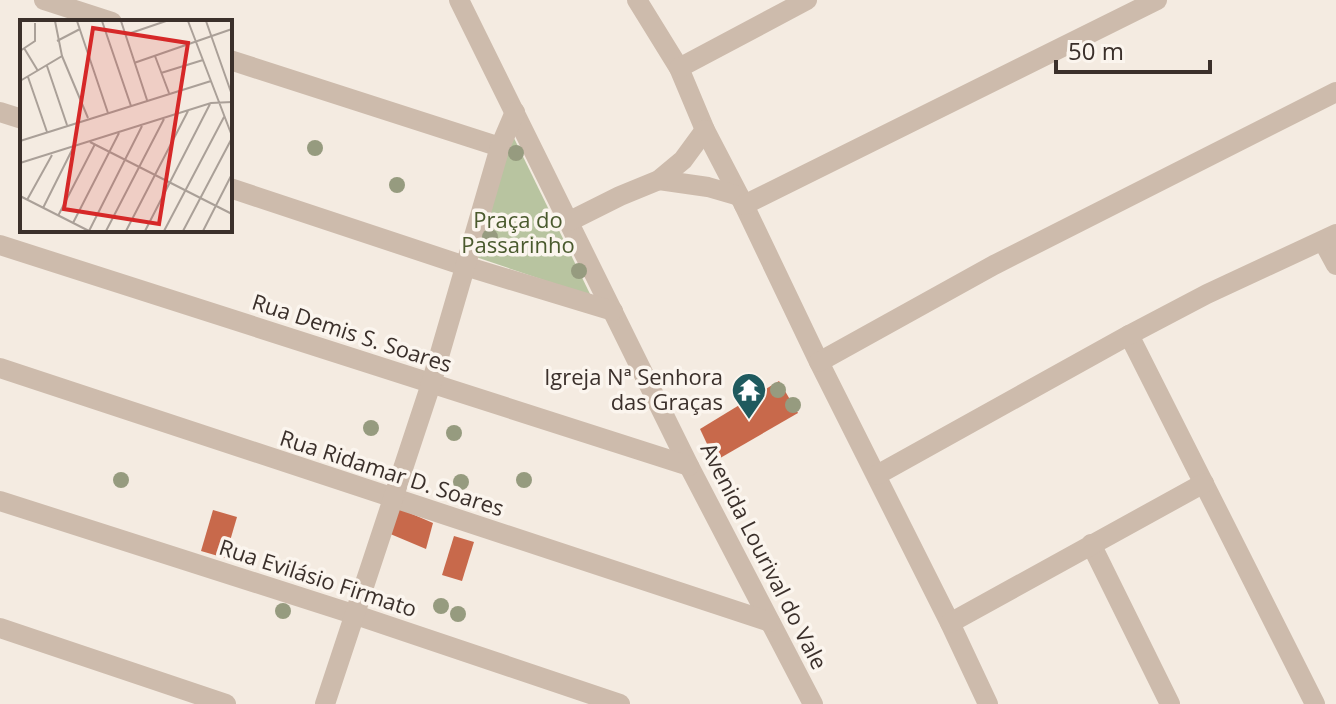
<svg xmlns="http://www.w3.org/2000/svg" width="1336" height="704" font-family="'Open Sans',sans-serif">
<rect width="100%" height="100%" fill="#f4ebe1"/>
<path fill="#b8c4a0" d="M512 134 591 296 470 255Z"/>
<g fill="#c8694b">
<path d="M779 381 798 413 715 461 700 429Z"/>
<path d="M398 508 433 523 426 549 388 533Z"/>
<path d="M213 510 237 517 225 558 201 551Z"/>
<path d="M454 536 474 542 462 581 442 575Z"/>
</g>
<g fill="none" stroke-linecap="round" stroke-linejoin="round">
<g stroke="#cdbbac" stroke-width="20">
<path d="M44 0 112 22"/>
<path d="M459 0 689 466 813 704"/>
<path d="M637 0 679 68 705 130 744 205 819 362 950 623 988 704"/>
<path d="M230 60 500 147"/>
<path d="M679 68 807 0"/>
<path d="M0 112 22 119"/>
<path d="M659 180 708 187 739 196"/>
<path d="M230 188 465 266 613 311"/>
<path d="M744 205 1157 0"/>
<path d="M570 221 620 196 659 180 683 160 705 130"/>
<path d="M1323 241 1336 265"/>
<path d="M0 245 689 466"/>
<path d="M1129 335 1315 704"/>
<path d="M819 362 994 265 1336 92"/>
<path d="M0 368 770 622"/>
<path d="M877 475 1129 335 1207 294 1336 234"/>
<path d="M0 501 353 614 620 704"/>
<path d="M1091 544 1170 704"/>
<path d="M950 623 1204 483"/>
<path d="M0 628 226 704"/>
<path d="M325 704 431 384 500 147 515 112"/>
</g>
</g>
<g fill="#969b7f">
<circle cx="315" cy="148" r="8"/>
<circle cx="516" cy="153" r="8"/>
<circle cx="397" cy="185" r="8"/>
<circle cx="490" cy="237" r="8"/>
<circle cx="579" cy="271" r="8"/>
<circle cx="778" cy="390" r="8"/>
<circle cx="793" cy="405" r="8"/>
<circle cx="371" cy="428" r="8"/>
<circle cx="454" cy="433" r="8"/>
<circle cx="121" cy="480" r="8"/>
<circle cx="524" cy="480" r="8"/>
<circle cx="461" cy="482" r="8"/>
<circle cx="441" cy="606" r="8"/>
<circle cx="283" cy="611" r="8"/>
<circle cx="458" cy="614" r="8"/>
</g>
<defs>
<g id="temple-pin" transform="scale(1.8)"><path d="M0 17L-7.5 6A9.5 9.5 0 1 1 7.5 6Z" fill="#1f5a5e" stroke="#fbf5ee"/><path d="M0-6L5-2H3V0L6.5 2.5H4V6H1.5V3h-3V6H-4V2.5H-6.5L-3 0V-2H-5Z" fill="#fff"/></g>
</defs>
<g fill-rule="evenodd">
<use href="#temple-pin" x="749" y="390"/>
</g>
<g text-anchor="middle" stroke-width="7" stroke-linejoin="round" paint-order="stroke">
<g font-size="22" fill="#4a5a2e" stroke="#fbf5ee">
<text x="518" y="228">Praça do<tspan x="518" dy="25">Passarinho</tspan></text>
</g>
<g font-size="22" fill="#3b302b" stroke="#fbf5ee">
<text transform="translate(352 333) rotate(18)" y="8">Rua Demis S. Soares</text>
<text transform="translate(392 473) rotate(18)" y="8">Rua Ridamar D. Soares</text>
<text transform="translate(764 556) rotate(63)" y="8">Avenida Lourival do Vale</text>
<text transform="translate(318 578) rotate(18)" y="8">Rua Evilásio Firmato</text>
</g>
<g font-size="22" fill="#3b302b" stroke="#fbf5ee" text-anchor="end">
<text x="723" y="385">Igreja Nª Senhora<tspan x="723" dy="25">das Graças</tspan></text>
</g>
</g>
<g transform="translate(20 20)">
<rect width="212" height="212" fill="#f4ebe1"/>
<path fill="none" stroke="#aaa098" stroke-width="2" d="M57 1 88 93M82 1 111 86M101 1 127 80M168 1 212 116M186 1 212 75M105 15 146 1M37 21 60 9M4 28 18 51M0 31 15 21V3M42 36 68 98M135 36 149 73M114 43 212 9M27 46 47 105M141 53 183 40M8 57 27 112M0 61 42 36 35 1M0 121 191 61M70 122 212 194M0 143 191 83 212 82M0 176 69 211M7 180 32 135M23 188 53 128M38 196 75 124M53 203 99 113M69 211 122 106M86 211 144 99M106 211 168 91M125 211 190 84M144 211 204 97M163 211 212 118M183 211 212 154"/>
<path fill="#d62828" fill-opacity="0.15" stroke="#d62828" stroke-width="4" d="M73 8 168 23 139 204 44 189Z"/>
<rect width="212" height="212" fill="none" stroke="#3b302b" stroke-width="4"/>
</g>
<path d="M1056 60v12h154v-12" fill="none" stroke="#3b302b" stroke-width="4"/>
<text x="1068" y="60" font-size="24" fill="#3b302b" stroke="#fbf5ee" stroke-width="6" paint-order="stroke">50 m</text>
</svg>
